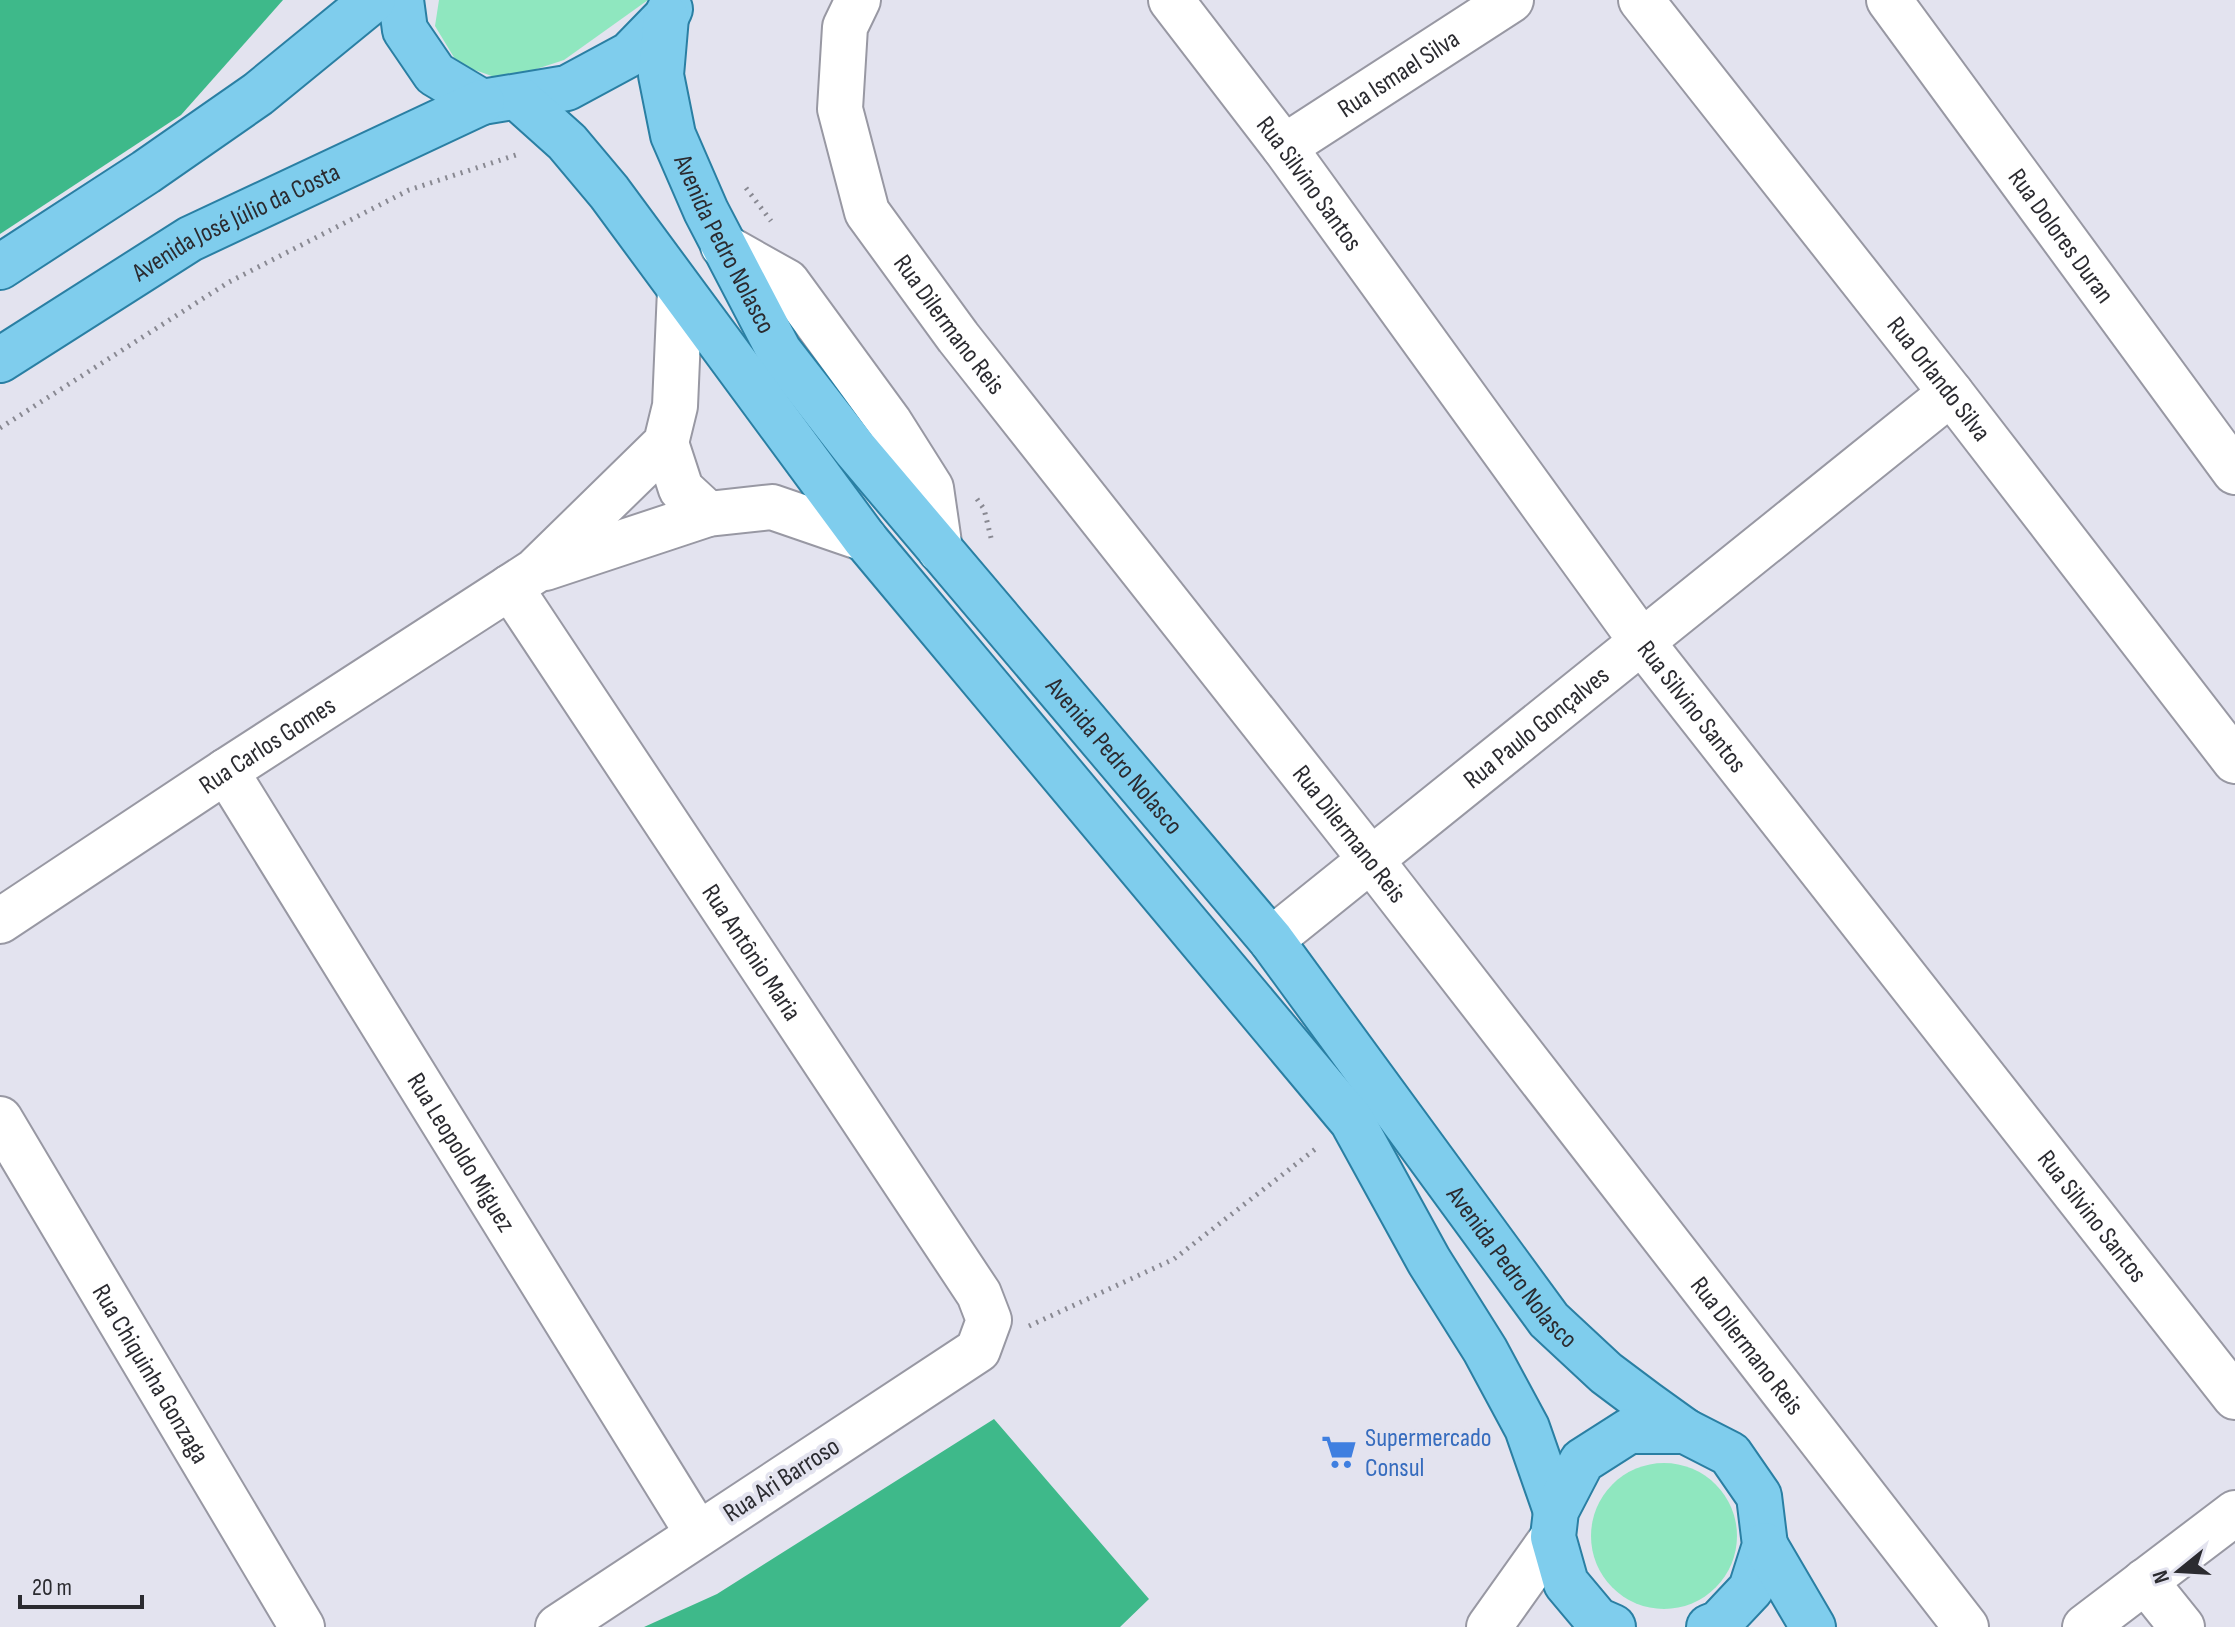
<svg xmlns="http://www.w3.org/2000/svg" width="2235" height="1627" font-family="'Sofia Sans Condensed',sans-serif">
<rect width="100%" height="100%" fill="#e3e3ef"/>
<g fill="#8fe7bf">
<path d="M439 0H648L564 60 503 80 458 64 435 26Z"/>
<circle cx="1664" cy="1536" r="73"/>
</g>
<g fill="#3eb98a">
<path d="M0 0H283L181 115 0 234Z"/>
<path d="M994 1419 1149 1599 1120 1627H644L717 1594Z"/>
</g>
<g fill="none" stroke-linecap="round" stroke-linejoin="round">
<g stroke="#9898a3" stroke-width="48">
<g id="minor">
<path id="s1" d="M858 0 845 27 840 109 867 212 958 337 1371 860 1966 1627"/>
<path id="s2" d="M1171 0 1284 147 1642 642 2235 1397"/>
<path id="s3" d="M1641 0 1951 393 2235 761"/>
<path id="s4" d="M1889 0 2235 472"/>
<path id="s5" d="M1284 147 1511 0"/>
<path d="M723 246 787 282 890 423 931 488 940 550"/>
<path d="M666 443 681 489 708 514"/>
<path d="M545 568 708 514 772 507 865 539"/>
<path id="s6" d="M510 587 979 1294 989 1320 978 1350 558 1627"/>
<path id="s7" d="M226 771 698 1534"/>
<path id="s8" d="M0 921 226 771 535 571 666 443 675 406 680 290"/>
<path id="s9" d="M1271 940 1951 393"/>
<path id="s10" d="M0 1119 302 1627"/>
<path d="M2145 1581 2182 1627"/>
<path d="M1489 1627 1553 1537"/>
<path d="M2085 1627 2235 1513"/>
</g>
</g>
<g stroke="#2a7fa3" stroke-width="48">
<g id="major">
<path d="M401 0 405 30 435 74 482 102 567 88 630 54 666 17 670 9"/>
<path id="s11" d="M666 17 661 75 673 135 706 211 779 351 855 449 1271 940 1549 1320 1606 1373 1646 1403 1685 1431 1730 1454 1759 1496 1765 1545 1751 1589 1719 1623 1709 1627"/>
<path d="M518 98 567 142 609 192 865 539 1352 1121 1429 1261 1485 1350 1527 1428 1556 1511"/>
<path d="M0 267 146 172 258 94 373 0"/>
<path id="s12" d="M0 360 190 239 482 102"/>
<path d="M1765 1545 1813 1627"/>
<path d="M1613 1627 1597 1620 1566 1583 1553 1537 1556 1511 1582 1461 1629 1431H1685"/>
</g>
</g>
<g stroke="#898992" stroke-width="5" stroke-dasharray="2 6" stroke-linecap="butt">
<path d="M746 188 771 221"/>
<path d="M0 428 229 282 409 190 519 154"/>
<path d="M977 499 984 509 992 542"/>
<path d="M1029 1326 1174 1259 1318 1147"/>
</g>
<use href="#minor" stroke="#fff" stroke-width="44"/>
<use href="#major" stroke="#7fcded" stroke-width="44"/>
</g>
<defs>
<g id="supermarket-bare" transform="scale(2.76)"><path d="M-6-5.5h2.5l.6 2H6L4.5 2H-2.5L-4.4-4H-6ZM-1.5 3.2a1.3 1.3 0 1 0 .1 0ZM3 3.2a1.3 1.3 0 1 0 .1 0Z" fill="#3f7fe0" stroke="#e3e3ef" stroke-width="2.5" paint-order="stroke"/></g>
</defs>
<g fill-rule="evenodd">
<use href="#supermarket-bare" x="1339" y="1452"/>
</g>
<g text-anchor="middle" stroke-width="8" stroke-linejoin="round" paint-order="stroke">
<g font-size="26" fill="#2b2b30" stroke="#e3e3ef">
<text dy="9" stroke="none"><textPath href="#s5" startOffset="136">Rua Ismael Silva</textPath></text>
<text dy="9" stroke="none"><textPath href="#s2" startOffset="230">Rua Silvino Santos</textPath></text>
<text dy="9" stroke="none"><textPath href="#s12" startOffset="274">Avenida José Júlio da Costa</textPath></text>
<text dy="9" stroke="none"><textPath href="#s4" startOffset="292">Rua Dolores Duran</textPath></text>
<text dy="9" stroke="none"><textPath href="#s11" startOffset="240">Avenida Pedro Nolasco</textPath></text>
<text dy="9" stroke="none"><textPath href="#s1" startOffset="358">Rua Dilermano Reis</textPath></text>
<text dy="9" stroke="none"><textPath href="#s3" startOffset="482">Rua Orlando Silva</textPath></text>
<text dy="9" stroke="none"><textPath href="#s2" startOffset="878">Rua Silvino Santos</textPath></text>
<text dy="9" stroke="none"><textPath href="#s9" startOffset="340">Rua Paulo Gonçalves</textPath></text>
<text dy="9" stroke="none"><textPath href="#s8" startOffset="320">Rua Carlos Gomes</textPath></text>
<text dy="9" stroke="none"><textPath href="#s11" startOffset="886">Avenida Pedro Nolasco</textPath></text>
<text dy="9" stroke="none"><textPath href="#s1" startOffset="1006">Rua Dilermano Reis</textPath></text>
<text dy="9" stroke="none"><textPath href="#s6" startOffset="438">Rua Antônio Maria</textPath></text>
<text dy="9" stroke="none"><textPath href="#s7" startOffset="448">Rua Leopoldo Miguez</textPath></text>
<text dy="9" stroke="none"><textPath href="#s2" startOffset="1526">Rua Silvino Santos</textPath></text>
<text dy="9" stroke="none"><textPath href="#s11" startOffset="1534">Avenida Pedro Nolasco</textPath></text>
<text dy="9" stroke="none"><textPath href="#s1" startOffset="1654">Rua Dilermano Reis</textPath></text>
<text dy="9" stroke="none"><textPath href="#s10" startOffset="296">Rua Chiquinha Gonzaga</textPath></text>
<text transform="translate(781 1479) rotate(-33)" y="9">Rua Ari Barroso</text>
</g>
<g font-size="26" fill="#366cbe" stroke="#e3e3ef" text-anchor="start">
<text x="1365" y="1446">Supermercado<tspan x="1365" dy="30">Consul</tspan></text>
</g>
</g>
<g transform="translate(2179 1571) rotate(252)" stroke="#e3e3ef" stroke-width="6" paint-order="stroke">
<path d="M0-6L14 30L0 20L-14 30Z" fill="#2b2b30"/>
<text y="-12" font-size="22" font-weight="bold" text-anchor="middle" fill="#2b2b30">N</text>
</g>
<path d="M20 1595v12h122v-12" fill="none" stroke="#2b2b30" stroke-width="4"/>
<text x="32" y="1595" font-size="24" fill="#2b2b30" stroke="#e3e3ef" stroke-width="6" paint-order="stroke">20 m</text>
</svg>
